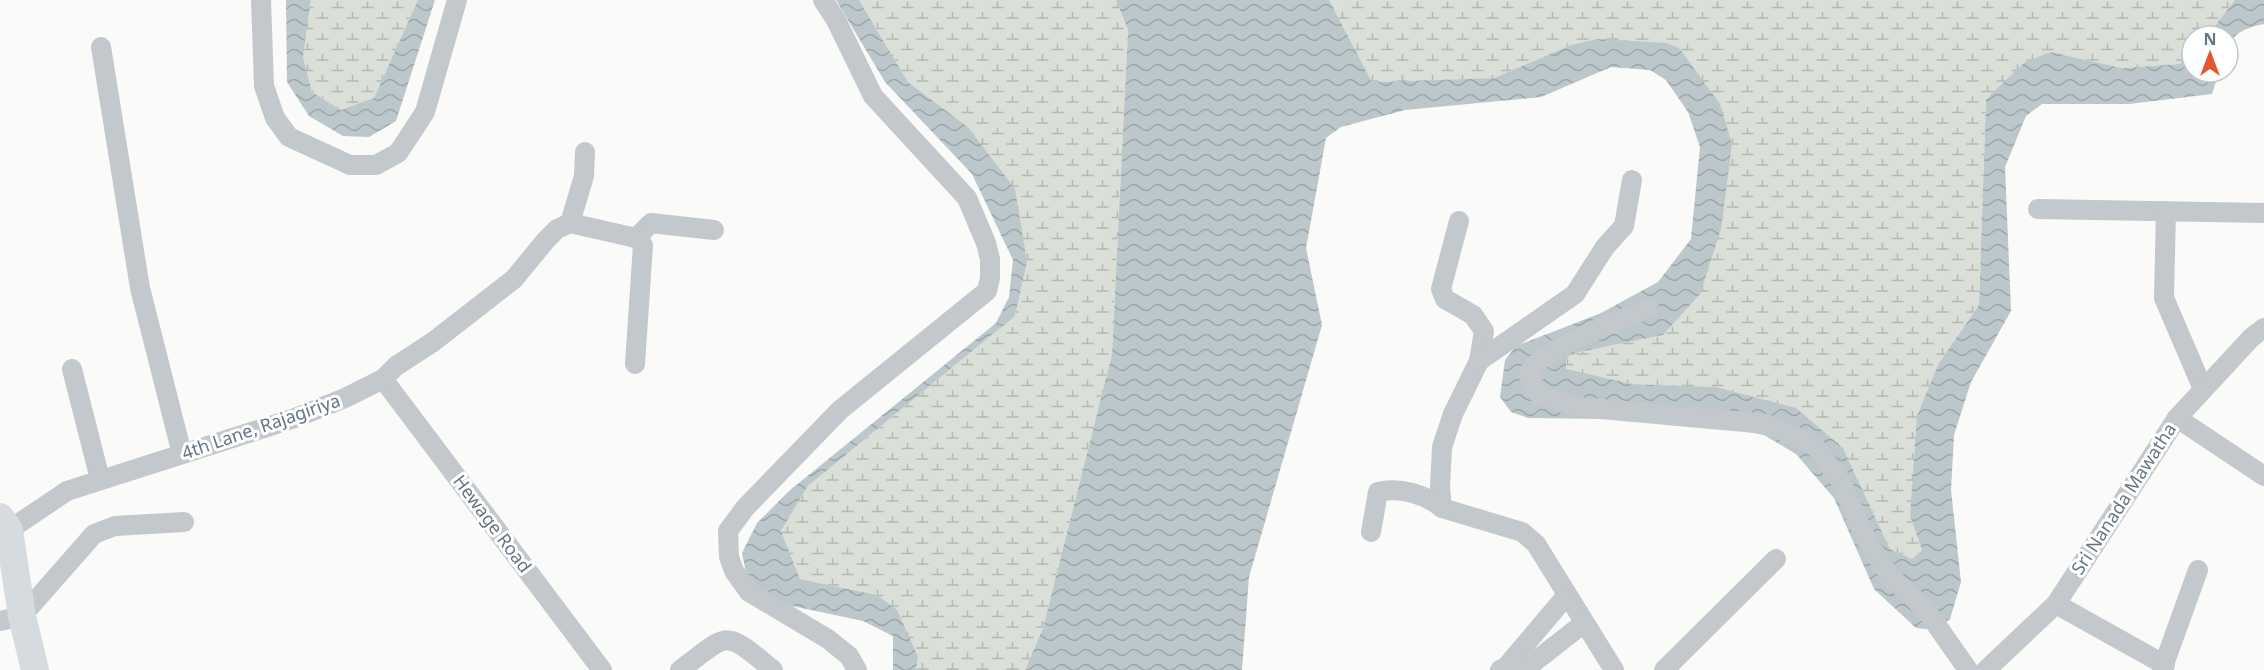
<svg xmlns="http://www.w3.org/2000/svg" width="2264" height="670" font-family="'Noto Sans',sans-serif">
<defs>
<pattern id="wetland-marsh" width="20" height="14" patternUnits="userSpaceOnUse" patternTransform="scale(1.5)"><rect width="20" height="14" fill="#dadfd7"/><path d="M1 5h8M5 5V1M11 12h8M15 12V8" fill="none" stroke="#b4b9b4"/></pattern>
<pattern id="water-waves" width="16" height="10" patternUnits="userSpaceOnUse" patternTransform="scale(1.5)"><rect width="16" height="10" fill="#bbc7cb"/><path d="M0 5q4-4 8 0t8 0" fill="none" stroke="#9ca6aa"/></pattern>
</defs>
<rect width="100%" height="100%" fill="#fafaf8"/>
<g fill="url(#wetland-marsh)">
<path d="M311 0H418L374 99 341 110 312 92 303 57Z"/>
<path d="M859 0H1116L1128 30 1112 354 1043 628 1025 670H916L918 657 877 595 800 579 781 531 808 486 1015 316 1027 262 968 127 908 82Z"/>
<path d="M1329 0H2235L2207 36H2192V56L2179 64 2122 68 2051 52 1986 98 1979 305 1939 363 1910 516 1922 550 1912 559 1890 549 1843 448 1715 387 1632 384 1566 370 1567 357 1580 352 1663 335 1721 229 1679 48 1571 45 1494 78 1372 82Z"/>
</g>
<g fill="url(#water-waves)">
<path d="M286 0H311L303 57 312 92 341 110 374 98 418 0H435L396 121 369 137 343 136 309 116 287 82Z"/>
<path d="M836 0H859L908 82 968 127 1015 189 1027 262 1015 316 808 486 781 531 800 579 877 595 897 610 918 657 916 670H893V636L863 621 769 601 746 573 742 553 757 523 789 491 996 323 1009 297 1013 260 972 174 885 82Z"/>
<path d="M1116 0H1329L1372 82 1494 78 1571 45 1598 39 1667 43 1679 48 1720 104 1732 144 1721 229 1700 294 1663 335 1580 352 1567 357 1566 369 1632 384 1715 387 1796 408 1843 448 1890 549 1912 559 1922 550 1910 516 1917 416 1939 363 1979 305 1986 99 2025 62 2051 52 2122 68 2179 64 2192 56V72H2219L2212 94 2129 104H2042L2026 116 2005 167 2011 311 1971 382 1954 435 1951 490 1961 582 1950 619 1935 630 1916 628 1874 589 1834 498 1796 454 1764 435 1687 420 1528 418 1511 412 1500 397 1505 360 1516 346 1601 313 1658 282 1691 239 1700 147 1688 112 1666 80 1650 70 1611 67 1541 97 1405 110 1341 127 1326 138 1306 248 1322 325 1249 577 1242 670H1025L1043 628 1112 354 1128 30Z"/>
<path d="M2235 0H2264V24C2250 27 2234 31 2228 47V36H2207Z"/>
</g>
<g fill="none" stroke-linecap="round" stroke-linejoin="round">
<g stroke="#c3c8cc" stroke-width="20">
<path d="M261 0 264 86 275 118 289 137 350 165H376L398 153 425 112 457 0"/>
<path d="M823 0 836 20 873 96 967 198 986 243 990 259V278L987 291 840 410 745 508 728 531 729 557 734 571 749 592 828 639 849 656 857 670"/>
<path d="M101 47 140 288 182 454"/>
<path d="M2038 209 2264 213"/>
<path d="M2166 211 2164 298 2203 389"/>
<path d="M1459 221 1441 289 1445 299 1473 315 1484 331 1479 361 1453 414 1442 447 1440 488 1442 508 1522 532 1536 544 1614 670"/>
<path d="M570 223 584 176 585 152"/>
<path d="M636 238 651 223 714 230"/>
<path d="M1649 308C1620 321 1542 347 1528 374L1540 396 1579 407 1767 424 1814 445 1839 478 1868 543 1890 576 1926 610 1968 670"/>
<path d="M1479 361 1575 294 1605 247 1624 226 1632 180"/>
<path d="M72 369 100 479"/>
<path d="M383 379 602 670"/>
<path d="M2177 418 2264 476"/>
<path d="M9 530 67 491 295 418 345 398 383 379 396 366 433 342 514 279 546 240 557 229 570 223 636 238 643 245 635 364"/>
<path d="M1371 532 1378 492C1400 487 1425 494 1442 508"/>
<path d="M2056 604 2165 665"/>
<path d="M0 621 22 616 94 534 115 526 184 522"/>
<path d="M680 670C731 632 723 629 773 670"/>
<path d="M1500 670 1506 667 1567 595"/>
<path d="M1524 670 1584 623"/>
<path d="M1664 670 1776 559"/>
<path d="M1986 670 2056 604 2177 418 2251 338 2264 328"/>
<path d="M2162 670 2198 570"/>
</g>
<path stroke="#d6dbdf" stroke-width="28" d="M0 517 9 530 22 616 35 670"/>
</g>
<g text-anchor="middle" stroke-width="6" stroke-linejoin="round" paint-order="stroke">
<g font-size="18" fill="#657683" stroke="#fff">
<text transform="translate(261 427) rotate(-19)" y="6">4th Lane, Rajagiriya</text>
<text transform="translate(2124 499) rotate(-57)" y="6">Sri Nanada Mawatha</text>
<text transform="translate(492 524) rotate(53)" y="6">Hewage Road</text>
</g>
</g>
<g transform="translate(2210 54)"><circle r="28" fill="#ffffff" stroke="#c1c8cd" stroke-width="1.5"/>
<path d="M0-4.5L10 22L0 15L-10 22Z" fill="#e4572e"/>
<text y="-9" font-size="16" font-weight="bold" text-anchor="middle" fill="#657683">N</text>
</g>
</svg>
